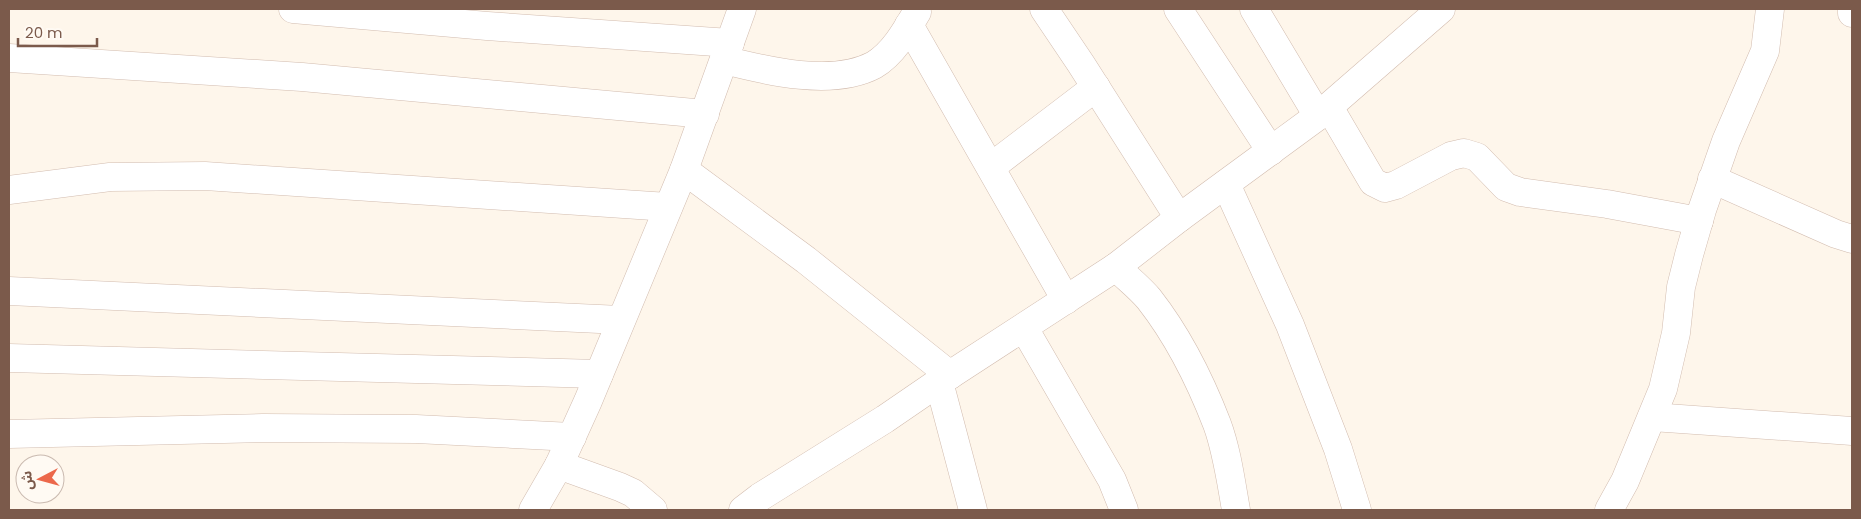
<svg xmlns="http://www.w3.org/2000/svg" width="1861" height="519" font-family="Poppins,'Noto Sans Arabic',sans-serif">
<rect width="100%" height="100%" fill="#fef6eb"/>
<g fill="none" stroke-linecap="round" stroke-linejoin="round">
<g stroke="#d2bcaf" stroke-width="29">
<g id="street">
<path d="M293 9 487 26 730 43"/>
<path d="M1044 9 1081 64 1179 218"/>
<path d="M1178 9 1271 151"/>
<path d="M1254 9 1318 116"/>
<path d="M1852 13V9"/>
<path d="M909 25 1066 300"/>
<path d="M9 58 302 77 705 114"/>
<path d="M724 60C767 71 833 87 874 65 893 54 906 31 917 12"/>
<path d="M1329 107 1373 182 1385 188 1396 185 1451 156 1464 153 1477 157 1506 187 1520 192 1607 204 1699 221"/>
<path d="M991 167 1096 87"/>
<path d="M684 170 806 260 950 375"/>
<path d="M1712 179 1836 234 1852 239"/>
<path d="M1226 184 1290 325 1338 449 1357 510"/>
<path d="M9 190 110 177 205 176 668 207"/>
<path d="M1116 267C1127 278 1140 288 1149 299 1178 336 1200 380 1217 424 1227 451 1231 482 1236 510"/>
<path d="M9 291 621 320"/>
<path d="M1024 328 1112 480 1124 510"/>
<path d="M9 358 599 374"/>
<path d="M939 382 973 510"/>
<path d="M1652 417 1852 431"/>
<path d="M9 434 263 428 416 429 572 437"/>
<path d="M559 465 620 487 633 493 653 510"/>
<path d="M533 510 559 465 588 401 684 170 742 9"/>
<path d="M743 510 760 497 885 419 939 382 1116 267 1179 218 1318 116 1441 9"/>
<path d="M1609 510 1625 481 1663 389 1676 333 1681 287 1689 255 1702 210 1726 141 1765 51 1770 9"/>
</g>
</g>
<use href="#street" stroke="#fff" stroke-width="28"/>
</g>
<rect width="1861" height="519" fill="none" stroke="#7b5a4b" stroke-width="20"/>
<g transform="translate(40 479) rotate(264)"><circle r="24" fill="#fffaf3" stroke="#cabab0"/>
<path d="M0-4L9 19L0 12L-9 19Z" fill="#ec684b"/>
<text y="-8" font-size="14" font-weight="bold" text-anchor="middle" fill="#7b5a4b">ش</text>
</g>
<path d="M18 38v8h79v-8" fill="none" stroke="#7b5a4b" stroke-width="2.5"/>
<text x="25" y="38" font-size="15" fill="#7b5a4b" stroke="#fffaf3" stroke-width="4" paint-order="stroke">20 m</text>
</svg>
